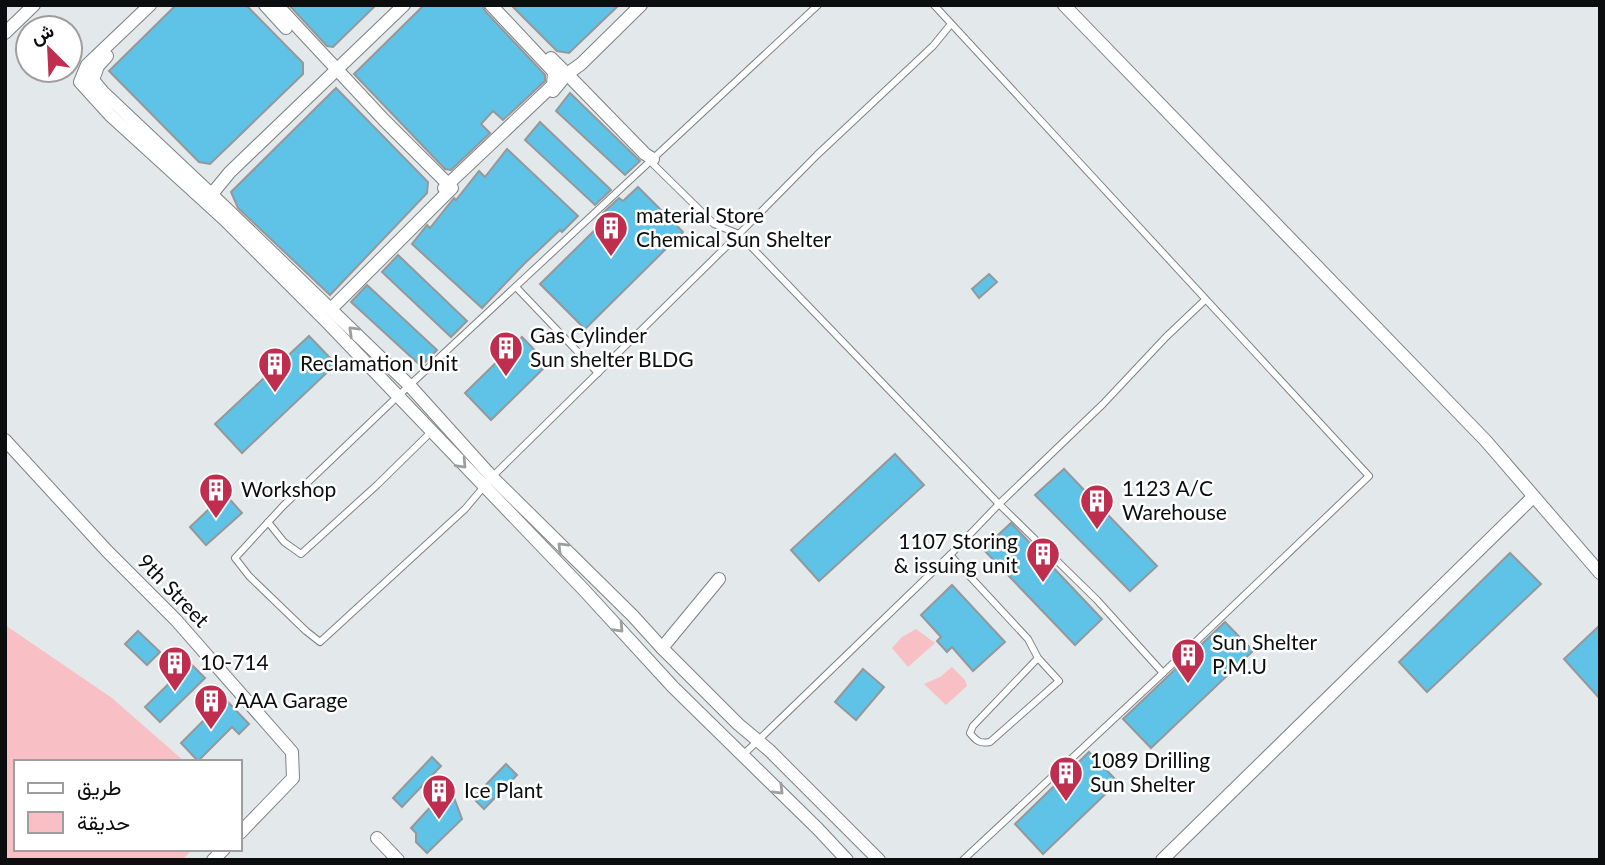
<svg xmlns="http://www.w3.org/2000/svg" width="1605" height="865" font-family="Lato,Vazirmatn,sans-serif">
<rect width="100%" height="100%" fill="#e3e8ea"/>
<g fill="#f8c0c4">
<path d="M5 625 112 698 185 762H16V849H193L182 860H5Z"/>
<path d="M916 629 935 643 908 667 892 648 902 637Z"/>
<path d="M952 667 965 680 967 686 946 705 924 684 940 677Z"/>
</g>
<g fill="#5fc3e7" stroke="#94989a" stroke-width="2">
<path d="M176 5H246L303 63V74L210 164 199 162 109 71Z"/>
<path d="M289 5H376L333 47 327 46Z"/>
<path d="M424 5H482L485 11 545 75V81L503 120 493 111 481 124 490 133 451 170 445 169 354 74Z"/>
<path d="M511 5H619L569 53 557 51Z"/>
<path d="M336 88 428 182 427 193 330 295 238 208 231 192Z"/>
<path d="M570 93 640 161 625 175 556 111Z"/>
<path d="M540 122 611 190 595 205 525 140Z"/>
<path d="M507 149 578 216 562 232 560 230 524 264 482 308 412 244 427 225 430 228 454 198 456 200 479 171 485 177Z"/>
<path d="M638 187 683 232 585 329 540 284 608 217 603 213 619 198 623 201Z"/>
<path d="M398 255 467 321 451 337 382 272Z"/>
<path d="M989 274 997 282 979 298 972 289Z"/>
<path d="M367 285 437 350 421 366 351 302Z"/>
<path d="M309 336 336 364 242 453 215 424Z"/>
<path d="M522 337 548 364 491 420 465 393Z"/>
<path d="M895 454 924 485 819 581 791 550Z"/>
<path d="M1064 469 1157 566 1130 591 1035 495Z"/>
<path d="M225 494 242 513 206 545 190 527Z"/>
<path d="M1011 523 1102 619 1075 645 983 549Z"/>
<path d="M1510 553 1541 584 1427 692 1399 662Z"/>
<path d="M952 585 1005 642 973 671 952 647 947 652 937 641 941 637 921 615Z"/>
<path d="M1225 622 1253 651 1151 748 1123 719Z"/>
<path d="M1600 625V699L1564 659Z"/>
<path d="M138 631 160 652 147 665 125 644Z"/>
<path d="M190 663 205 678 160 722 145 707Z"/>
<path d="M863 669 884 687 856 720 835 702Z"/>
<path d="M222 702H228L249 724 239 734 232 727 198 761 181 743Z"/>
<path d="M1089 752 1118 782 1043 854 1015 824Z"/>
<path d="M432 757 441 766 402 807 393 798Z"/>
<path d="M506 764 517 775 484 809 473 798Z"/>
<path d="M447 789 453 795 462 819 427 853 416 842V833L411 828Z"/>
</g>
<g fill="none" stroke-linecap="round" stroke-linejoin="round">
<g stroke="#7e8284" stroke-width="8">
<g id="lane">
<path d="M934 5 1369 476 1163 673 963 860"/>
<path d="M651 162 714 224 739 234 817 155 933 46 951 24"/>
<path d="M516 287 598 373"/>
<path d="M268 522 284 542 301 554 377 485 432 431"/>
<path d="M950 555 1028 639 1038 658 973 726 970 733C976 741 980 744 990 742L1059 681 1038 658"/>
<path d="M1163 673 1097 600 999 504 1103 404 1166 337 1205 300"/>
<path d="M743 755 950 555 999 504 739 234 492 477 465 509 320 642 306 631 249 576 235 558 283 506 398 396 818 5"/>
</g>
</g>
<g stroke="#7e8284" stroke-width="14">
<g id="street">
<path d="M150 5 87 65 80 82 110 115 224 219 328 323 584 590 673 687 818 829 847 860"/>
<path d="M265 5 286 28"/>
<path d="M277 5 384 120 452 188 331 309"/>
<path d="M641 5 581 64 567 74 645 154 653 159"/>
<path d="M1064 5 1486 441 1600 573"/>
<path d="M5 33 34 5"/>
<path d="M107 56 98 66 93 80 103 92 227 209 410 386 492 477 633 616 662 648"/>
<path d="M551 58 567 74 553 91"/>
<path d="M444 188 553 85 554 72 491 5"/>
<path d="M206 197 216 189 230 172 404 5"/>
<path d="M5 440 107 551 176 620 292 752 293 778 240 833"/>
<path d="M719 579 662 648 738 724 769 750 879 860"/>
<path d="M377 838 398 860"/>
<path d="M213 860 224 849"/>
<path d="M1162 860 1533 497"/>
</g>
</g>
<use href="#lane" stroke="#fff" stroke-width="6"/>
<use href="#street" stroke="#fff" stroke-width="12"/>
</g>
<defs><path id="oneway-chevron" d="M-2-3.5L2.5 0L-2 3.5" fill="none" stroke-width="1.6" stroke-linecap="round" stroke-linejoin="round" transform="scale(1.75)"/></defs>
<g stroke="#9e9e9f">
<use href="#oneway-chevron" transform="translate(353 331) rotate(-136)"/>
<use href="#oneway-chevron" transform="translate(462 464) rotate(47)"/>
<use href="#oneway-chevron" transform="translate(562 547) rotate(-135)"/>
<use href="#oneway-chevron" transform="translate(619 628) rotate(47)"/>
<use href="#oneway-chevron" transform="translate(779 790) rotate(45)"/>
</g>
<defs>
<g id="building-pin" transform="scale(1.75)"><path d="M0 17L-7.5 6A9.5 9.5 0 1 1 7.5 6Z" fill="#bf2e4e" stroke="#fff"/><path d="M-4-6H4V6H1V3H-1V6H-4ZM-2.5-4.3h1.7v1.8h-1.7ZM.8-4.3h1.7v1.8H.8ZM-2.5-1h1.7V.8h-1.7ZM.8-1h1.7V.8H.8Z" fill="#fff"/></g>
</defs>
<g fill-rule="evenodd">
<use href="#building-pin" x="611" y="228"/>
<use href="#building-pin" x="506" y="348"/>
<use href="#building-pin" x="275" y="364"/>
<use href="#building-pin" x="216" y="490"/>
<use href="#building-pin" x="1097" y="501"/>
<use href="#building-pin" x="1043" y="554"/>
<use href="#building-pin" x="1188" y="655"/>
<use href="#building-pin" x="175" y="663"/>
<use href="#building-pin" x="211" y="701"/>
<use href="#building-pin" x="1066" y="773"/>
<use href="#building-pin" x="439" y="791"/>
</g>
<g text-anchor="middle" stroke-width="5" stroke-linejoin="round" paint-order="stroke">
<g font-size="21" fill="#0c0d0e" stroke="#fff" text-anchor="start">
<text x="636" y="223">material Store<tspan x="636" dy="24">Chemical Sun Shelter</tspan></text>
<text x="530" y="343">Gas Cylinder<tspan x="530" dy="24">Sun shelter BLDG</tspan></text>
<text x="300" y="371">Reclamation Unit</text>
<text x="1122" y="496">1123 A/C<tspan x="1122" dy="24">Warehouse</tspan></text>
<text x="241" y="497">Workshop</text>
<text x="1018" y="549" text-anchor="end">1107 Storing<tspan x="1018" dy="24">&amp; issuing unit</tspan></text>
<text x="1212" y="650">Sun Shelter<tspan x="1212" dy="24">P.M.U</tspan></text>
<text x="200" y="670">10-714</text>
<text x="235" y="708">AAA Garage</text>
<text x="1090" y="768">1089 Drilling<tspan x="1090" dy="24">Sun Shelter</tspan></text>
<text x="464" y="798">Ice Plant</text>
</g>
<g font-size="21" fill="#0c0d0e" stroke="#fff">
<text transform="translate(173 591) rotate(46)" y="7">9th Street</text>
</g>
</g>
<rect width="1605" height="865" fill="none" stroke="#0c0d0e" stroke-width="14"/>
<rect x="14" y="760" width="228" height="91" fill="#ffffff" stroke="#9e9e9f" stroke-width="2"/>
<rect x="28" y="783" width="35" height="10" fill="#ffffff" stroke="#9e9e9f" stroke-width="2"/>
<text x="77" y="795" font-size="21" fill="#0c0d0e">طريق</text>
<rect x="28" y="812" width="35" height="21" fill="#f8c0c4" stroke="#9e9e9f" stroke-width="2"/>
<text x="77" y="830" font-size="21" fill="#0c0d0e">حديقة</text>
<g transform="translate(49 49) rotate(336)"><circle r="33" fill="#ffffff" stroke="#9e9e9f" stroke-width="2"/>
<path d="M0-5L12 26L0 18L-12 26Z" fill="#bf2e4e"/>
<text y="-10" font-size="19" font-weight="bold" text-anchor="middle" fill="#0c0d0e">ش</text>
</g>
</svg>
